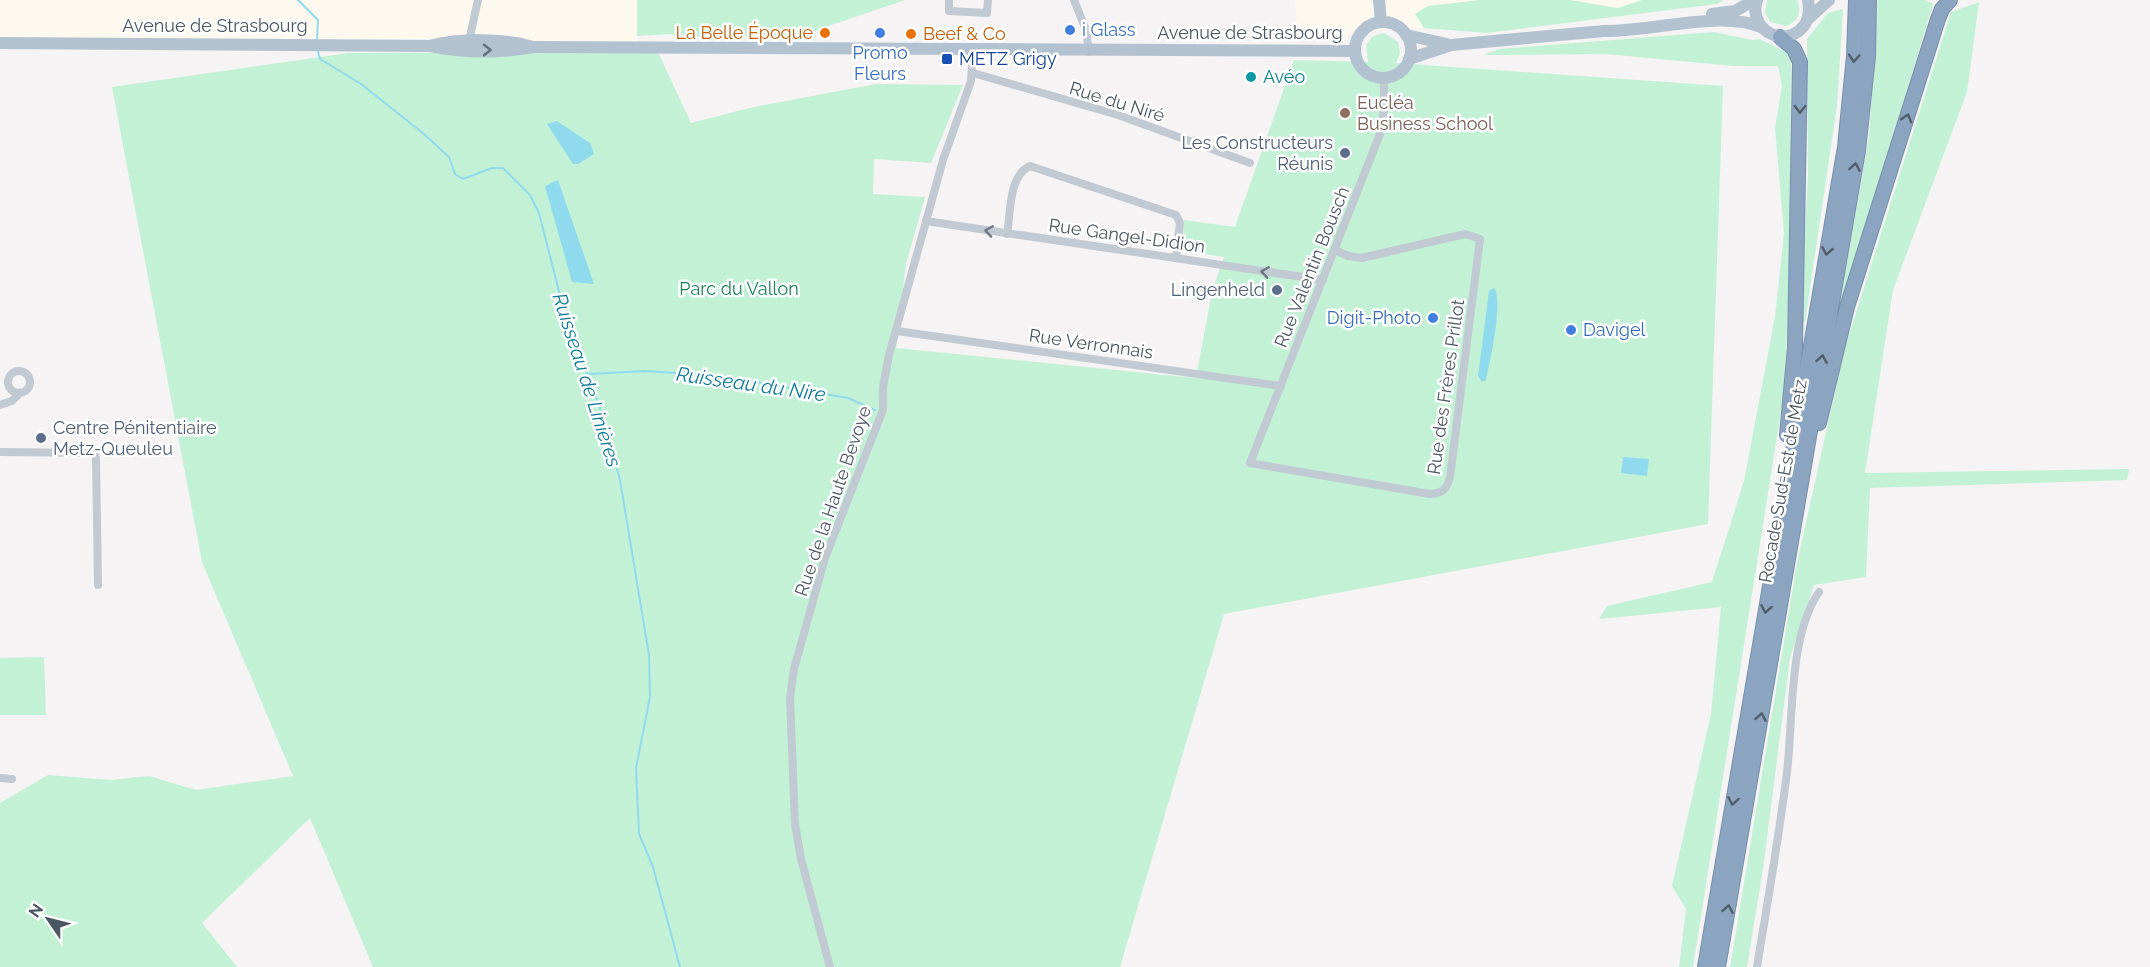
<svg xmlns="http://www.w3.org/2000/svg" width="2150" height="967" font-family="Raleway,sans-serif">
<rect width="100%" height="100%" fill="#f5f3f3"/>
<g fill="#fdf9ef">
<path d="M0 0H637L638 43 436 39 0 40Z"/>
<path d="M1295 0H1653L1600 19 1382 30 1298 41Z"/>
</g>
<g fill="#c3f1d5">
<path d="M637 0H905L799 36 677 37 671 34 637 36Z"/>
<path d="M1480 0H1570L1618 8 1642 0H1724L1717 4 1487 33 1424 28 1415 14 1428 6Z"/>
<path d="M1767 0H1797C1802 12 1798 22 1786 26L1770 22 1765 12Z"/>
<path d="M1878 0H1926L1933 4 1842 304 1840 303 1869 137Z"/>
<path d="M1979 2 1967 92 1893 290 1865 473 2129 469 2127 480 1870 488 1866 577 1814 585 1790 658 1763 869 1747 967H1730L1797 563 1844 351 1951 12Z"/>
<path d="M1843 9 1837 106 1805 322 1801 321 1808 174 1807 39 1828 13Z"/>
<path d="M1714 32 1752 40 1760 39 1791 55 1790 273 1784 392 1693 967H1679L1686 909 1672 886 1711 714 1721 607 1599 619 1607 606 1712 582 1744 481 1775 317 1784 233 1775 128 1782 86 1778 66H1733L1606 54 1484 55 1499 49Z"/>
<path d="M1384 33 1398 42 1400 53 1396 63 1723 86 1708 524 1224 614 1120 967H373L310 818 202 923 237 967H0V803L48 775 110 780 149 776 196 790 293 776 202 562 112 87 348 53 658 52 691 123 749 108 876 84 963 85 931 163 874 159 873 194 925 197 906 264 896 348 1196 378 1212 292 1224 257 1182 251 1184 220 1235 227 1294 60 1368 62 1366 45 1373 36Z"/>
<path d="M44 657 46 715H0V658Z"/>
</g>
<g fill="#90daee">
<path d="M557 121 590 143 594 154 578 164H573L547 124Z"/>
<path d="M558 180 594 284 572 282 545 186Z"/>
<path d="M1494 288C1504 301 1490 362 1486 380L1482 382 1478 376 1489 291Z"/>
<path d="M1623 457 1649 459 1647 476 1621 473Z"/>
</g>
<g fill="none" stroke-linecap="round" stroke-linejoin="round">
<g stroke="#90daee" stroke-width="2">
<path d="M298 0 318 20 317 40"/>
<path d="M317 48 320 59 361 84 424 134 449 157 455 174 463 179 492 168H503L530 195 539 213 564 311 602 414 620 480 649 655 650 697 636 768 639 834 653 867 680 967"/>
<path d="M589 374 645 371 721 376 848 398 875 410"/>
</g>
<g stroke="#7690ad" stroke-width="16">
<g id="highway">
<path d="M1780 37 1794 49 1800 62 1795 347 1787 435"/>
<path d="M1819 423 1847 307 1938 19 1942 9 1950 0"/>
<path d="M1705 967 1845 147 1854 56 1856 0"/>
<path d="M1718 967 1858 151 1868 56 1869 0"/>
</g>
</g>
<g stroke="#c1cad2" stroke-width="8">
<path d="M949 0V11L987 13 988 0"/>
<path d="M1074 0 1086 30 1089 52"/>
<path d="M469 41 478 0"/>
<path d="M973 73 1118 115 1250 163"/>
<path d="M926 221 1323 280"/>
<path d="M1007 234C1011 213 1008 176 1030 166L1176 215 1180 223 1176 258"/>
<path d="M1335 250 1348 256 1362 258 1465 234 1480 239 1450 477C1447 489 1443 493 1430 494L1250 463 1380 134 1384 109V77"/>
<path d="M897 331 1281 386"/>
<circle cx="19" cy="382" r="11"/>
<path d="M0 405 12 401 20 393"/>
<path d="M0 452 94 453 96 458 98 585"/>
<path d="M0 778 12 779"/>
<path d="M830 967 801 859 795 824 790 698 794 669 825 558 883 410V387L889 355 943 160 971 81 973 50"/>
<path d="M1757 967C1767 905 1778 843 1786 780 1794 726 1787 638 1819 592"/>
</g>
<g stroke="#b3c2d1" stroke-width="12">
<path d="M1379 0 1381 22"/>
<path d="M1757 0C1751 18 1762 33 1780 37 1802 36 1812 21 1808 0"/>
<path d="M1712 14 1735 11 1755 0"/>
<path d="M1808 19 1829 0"/>
<circle cx="1383" cy="50" r="28"/>
<path d="M1406 35 1447 44"/>
<path d="M0 43 429 46C462 53 500 53 533 47 502 38 461 38 429 46"/>
<path d="M533 47 1355 51"/>
<path d="M1409 59 1451 45 1604 31C1650 32 1720 10 1761 27"/>
</g>
<use href="#highway" stroke="#8ba5c1" stroke-width="14"/>
</g>
<defs><path id="oneway-chevron" d="M-2-3.5L2.5 0L-2 3.5" fill="none" stroke-width="1.6" stroke-linecap="round" stroke-linejoin="round" transform="scale(1.5)"/></defs>
<use stroke="#64717d" href="#oneway-chevron" transform="translate(487 50)"/>
<g stroke="#505e6b">
<use href="#oneway-chevron" transform="translate(1854 58) rotate(94)"/>
<use href="#oneway-chevron" transform="translate(1800 109) rotate(91)"/>
<use href="#oneway-chevron" transform="translate(1907 118) rotate(-73)"/>
<use href="#oneway-chevron" transform="translate(1855 167) rotate(-80)"/>
<use href="#oneway-chevron" transform="translate(1827 251) rotate(100)"/>
<use href="#oneway-chevron" transform="translate(1822 359) rotate(-80)"/>
<use href="#oneway-chevron" transform="translate(1766 609) rotate(100)"/>
<use href="#oneway-chevron" transform="translate(1761 717) rotate(-80)"/>
<use href="#oneway-chevron" transform="translate(1733 801) rotate(100)"/>
<use href="#oneway-chevron" transform="translate(1728 909) rotate(-80)"/>
</g>
<g stroke="#6e7983">
<use href="#oneway-chevron" transform="translate(989 231) rotate(-171)"/>
<use href="#oneway-chevron" transform="translate(1265 272) rotate(-171)"/>
</g>
<g fill="#3f7fe0" stroke="#fff" stroke-width="2">
<circle cx="1070" cy="30" r="6"/>
<circle cx="880" cy="33" r="6"/>
<circle cx="1433" cy="318" r="6"/>
<circle cx="1571" cy="330" r="6"/>
</g>
<g fill="#e8710a" stroke="#fff" stroke-width="2">
<circle cx="825" cy="33" r="6"/>
<circle cx="911" cy="34" r="6"/>
</g>
<rect fill="#1a4fb4" stroke="#fff" stroke-width="2" x="941" y="53" width="12" height="12" rx="3"/>
<circle fill="#0f9aa8" stroke="#fff" stroke-width="2" cx="1251" cy="77" r="6"/>
<circle fill="#8d6e63" stroke="#fff" stroke-width="2" cx="1345" cy="113" r="6"/>
<g fill="#5c6f8a" stroke="#fff" stroke-width="2">
<circle cx="1345" cy="153" r="6"/>
<circle cx="1277" cy="290" r="6"/>
<circle cx="41" cy="438" r="6"/>
</g>
<g text-anchor="middle" stroke-width="5" stroke-linejoin="round" paint-order="stroke">
<g font-size="18" fill="#4a5661" stroke="#fff">
<text x="215" y="32">Avenue de Strasbourg</text>
<text x="1250" y="39">Avenue de Strasbourg</text>
<text transform="translate(1117 102) rotate(17)" y="6">Rue du Niré</text>
<text transform="translate(1127 236) rotate(8)" y="6">Rue Gangel-Didion</text>
<text transform="translate(1312 267) rotate(-68)" y="6">Rue Valentin Bousch</text>
<text transform="translate(1091 344) rotate(8)" y="6">Rue Verronnais</text>
<text transform="translate(1446 387) rotate(-82)" y="6">Rue des Frères Prillot</text>
<text transform="translate(1783 481) rotate(-80)" y="6">Rocade Sud-Est de Metz</text>
<text transform="translate(833 501) rotate(-71)" y="6">Rue de la Haute Bevoye</text>
</g>
<g font-size="18" fill="#366cbe" stroke="#fff" text-anchor="start">
<text x="1082" y="36">i Glass</text>
<text x="880" y="59" text-anchor="middle">Promo<tspan x="880" dy="21">Fleurs</tspan></text>
<text x="1421" y="324" text-anchor="end">Digit-Photo</text>
<text x="1583" y="336">Davigel</text>
</g>
<g font-size="18" fill="#c56008" stroke="#fff" text-anchor="end">
<text x="813" y="39">La Belle Époque</text>
<text x="923" y="40" text-anchor="start">Beef &amp; Co</text>
</g>
<g font-size="18" fill="#164399" stroke="#fff" text-anchor="start">
<text x="959" y="65">METZ Grigy</text>
</g>
<g font-size="18" fill="#0d838f" stroke="#fff" text-anchor="start">
<text x="1263" y="83">Avéo</text>
</g>
<g font-size="18" fill="#785e54" stroke="#fff" text-anchor="start">
<text x="1357" y="109">Eucléa<tspan x="1357" dy="21">Business School</tspan></text>
</g>
<g font-size="18" fill="#4e5e75" stroke="#fff" text-anchor="end">
<text x="1333" y="149">Les Constructeurs<tspan x="1333" dy="21">Réunis</tspan></text>
<text x="1265" y="296">Lingenheld</text>
<text x="53" y="434" text-anchor="start">Centre Pénitentiaire<tspan x="53" dy="21">Metz-Queuleu</tspan></text>
</g>
<g font-size="18" fill="#17864f" stroke="#fff">
<text x="739" y="295">Parc du Vallon</text>
</g>
<g font-size="20" font-style="italic" fill="#0c7c9b" stroke="#fff">
<text transform="translate(587 380) rotate(72)" y="7">Ruisseau de Linières</text>
<text transform="translate(751 384) rotate(8)" y="7">Ruisseau du Nire</text>
</g>
</g>
<g transform="translate(48 919) rotate(305)" stroke="#ffffff" stroke-width="4.5" paint-order="stroke">
<path d="M0-4.5L10 22L0 15L-10 22Z" fill="#4a5661"/>
<text y="-9" font-size="16" font-weight="bold" text-anchor="middle" fill="#4a5661">N</text>
</g>
</svg>
